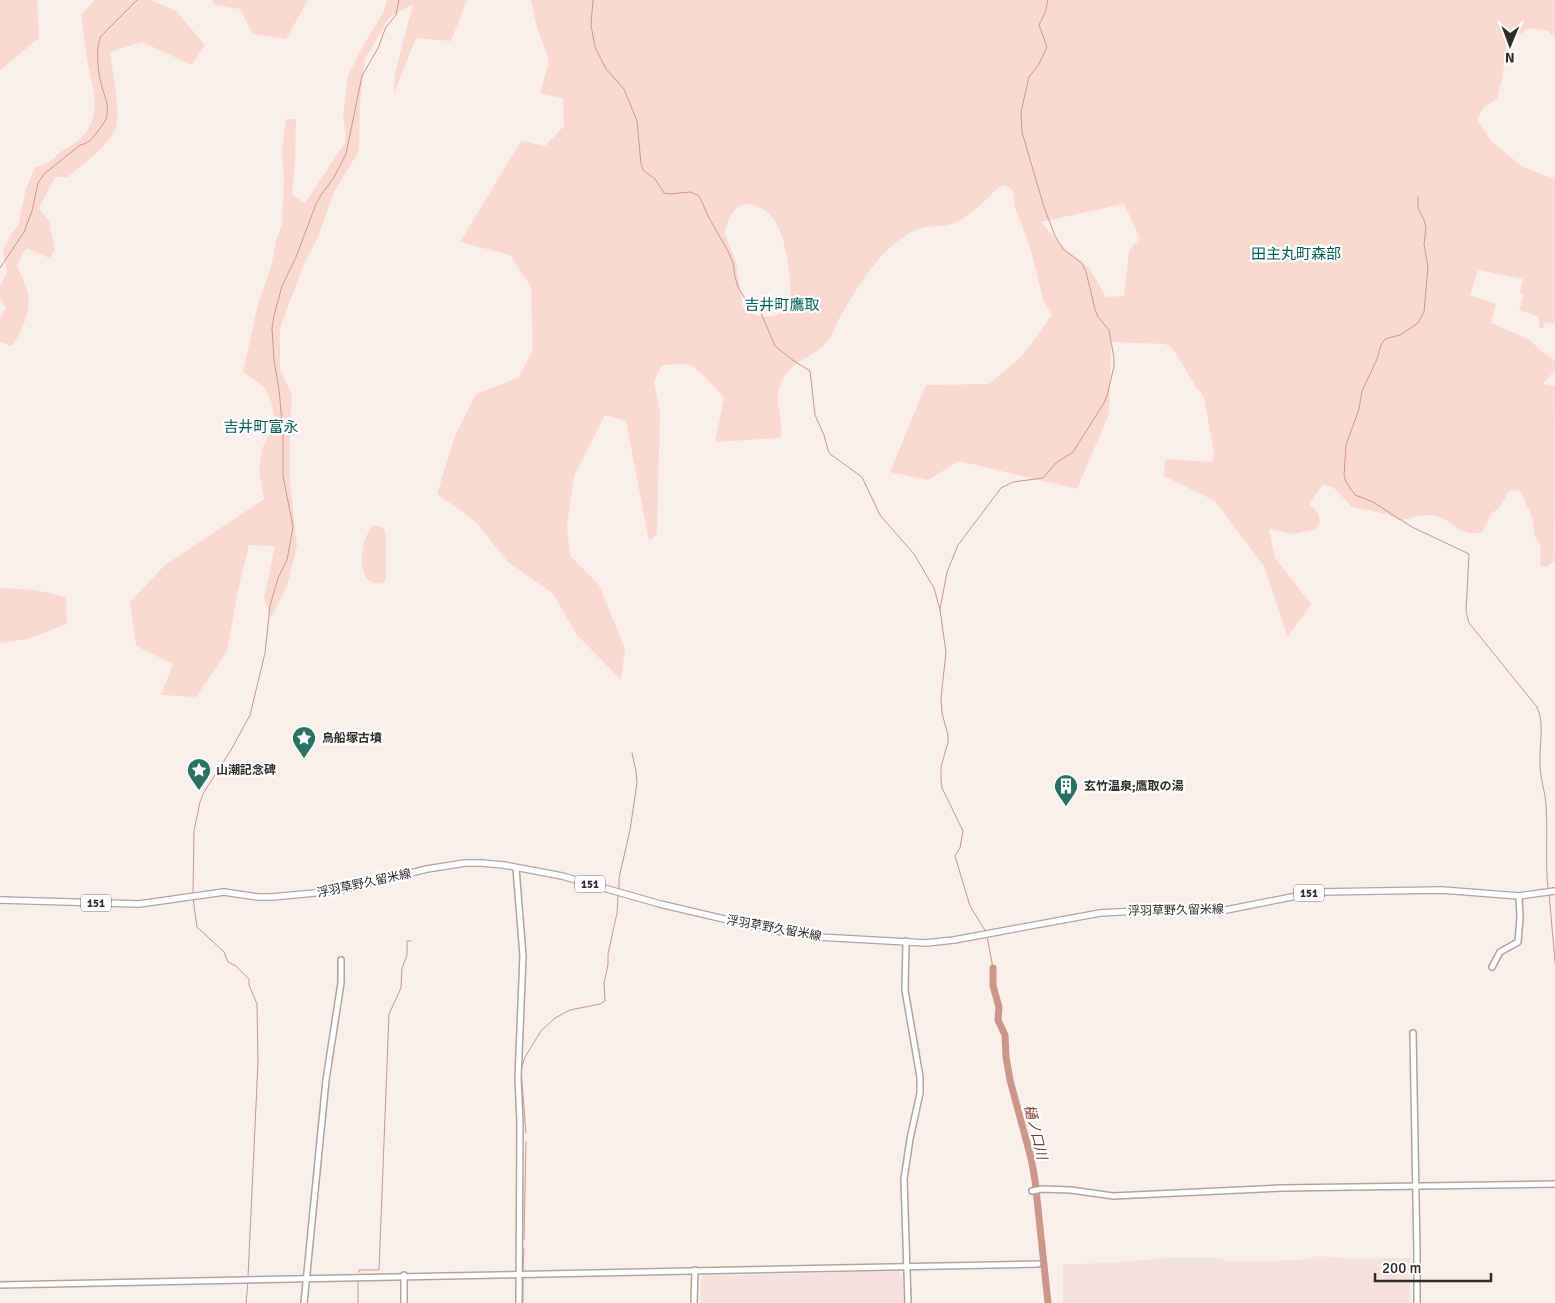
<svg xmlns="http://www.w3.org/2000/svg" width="1555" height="1303" font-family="Signika,'Noto Sans JP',sans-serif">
<rect width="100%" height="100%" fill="#fbefeb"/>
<g fill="#f6e2dc">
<path d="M1318 1256 1355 1259 1410 1258V1303H1063V1264L1110 1263 1164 1258H1219L1228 1261 1244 1262 1303 1260Z"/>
<path d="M898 1271 903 1275 904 1303H701V1279L704 1276Z"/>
</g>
<g fill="#fadad0" fill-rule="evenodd">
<path d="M0 0H37L39 38 0 70Z"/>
<path d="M95 0H151L176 11 205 45 192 65 142 42 110 52C112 69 122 116 115 130 105 149 84 163 68 177H55L39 208 49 221 55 251 49 258 26 248 17 265C20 274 26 284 28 294 31 314 22 330 12 346L0 342V318L6 308 0 298V286L7 272 3 251 11 234 18 226 26 189 35 167C49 165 50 160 61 152 68 147 77 143 83 136 102 115 93 89 88 65 85 49 84 32 81 15Z"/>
<path d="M212 0H308L286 39 253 34 240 9 215 5Z"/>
<path d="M387 0H467L451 41 416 38 394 93 395 73 413 4 389 18 365 59 360 103 359 151 334 192 318 237 303 266 280 328V369L292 396 290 425V481L297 546 287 586 271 618 264 598 275 546 249 545 238 590 227 651 196 697 161 695 173 664 136 646 130 602 165 565 264 499 259 470 262 449 275 422 271 401 264 387 243 372 258 304 271 267 276 240 282 225 284 179 282 149 286 119H296L295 162 292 195 305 203 346 141 343 116 348 75 366 41 384 11Z"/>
<path d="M531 0H1555V38L1548 31 1529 28 1507 43 1502 79 1497 99 1484 107 1477 119 1491 141 1523 167 1555 179V324L1545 322 1543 329 1539 327V317L1519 310 1524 294 1520 293 1523 279 1478 270 1470 295 1496 304 1491 323 1530 340 1540 350 1555 360V370L1543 384 1555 386 1554 551 1555 560 1547 567H1542L1540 564 1541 545 1535 537 1532 517 1520 490 1509 491 1499 508 1492 513 1482 532C1460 538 1455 521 1436 516 1423 512 1410 520 1397 520L1387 514 1352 507 1334 488 1323 484 1309 504 1318 513 1320 523 1317 528 1314 530 1294 534 1269 529 1275 558 1311 604 1288 637 1264 566 1215 501 1164 476 1165 459 1212 462 1214 453 1204 397 1196 387 1176 354 1171 347 1165 344 1111 342 1109 414 1077 489 959 461 928 480 890 472 926 385 989 384 1022 356 1052 315 1044 303 1030 247 1015 208 1013 192 1010 188 1003 185C995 189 992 194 986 200 979 207 970 213 962 219 948 229 936 224 922 228 902 233 881 255 869 271 858 286 848 303 839 319 835 328 832 336 826 343 811 360 791 358 780 385 773 402 785 422 780 438L715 442 724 398C720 392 696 367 690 365 682 362 671 365 662 365L654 381 660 411 657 534 649 541 626 421 605 415 574 476 567 526 570 556 599 585 625 649 621 680 577 635 553 594 507 561 476 522 437 494 455 436 476 394 518 378 533 350 531 287 510 255 460 242 521 141 545 146 564 126 563 98 540 94 549 61 536 24ZM748 204C754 205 760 207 766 211 787 227 792 281 790 306 776 320 758 320 743 308L736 261 724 233C730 219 731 206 748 204ZM1124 204 1140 238 1129 251 1124 296 1106 297 1090 269 1065 249 1041 222Z"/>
<path d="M374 525 384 528 386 536V578L384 583C352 590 360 536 374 525Z"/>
<path d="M0 588 35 590 66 597 67 624 27 639 0 643Z"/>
</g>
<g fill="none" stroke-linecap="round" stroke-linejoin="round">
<g stroke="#cb9788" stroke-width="1">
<path d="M593 0 591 25 595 47 606 69 624 89 637 121 641 164 643 170 655 179 664 193 669 194 690 192 698 195 701 200 708 216 729 253 733 263 735 277 738 287 750 307 758 310 761 313 775 346 794 361 810 371 815 415 824 435 828 450 830 454 862 477 880 515 914 554 934 588 940 610 946 652 941 698 942 713 948 735V742L941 767V780L942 788 963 831 960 848 955 856 970 906 986 932"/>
<path d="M1418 197V208L1424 220 1426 227 1424 245 1428 267 1424 312 1418 323 1400 335 1385 339 1381 345 1377 359 1362 391 1359 409 1346 445 1344 476 1346 482 1355 495 1373 502 1412 527 1469 554 1466 611 1469 623 1537 707C1545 724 1539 745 1540 764 1540 778 1545 791 1546 805 1548 833 1545 861 1548 889"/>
<path d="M0 268 24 232 32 211 38 183 44 174 80 145C88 144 94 137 98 131 102 125 107 120 107 114 109 103 103 93 101 83 98 70 95 49 101 36L137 0"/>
<path d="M940 609 947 572 958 545 1001 488 1013 482 1043 478 1056 463 1073 452 1104 403 1107 396 1114 366V358L1109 330 1098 317 1095 309 1086 272 1082 263 1063 249 1055 236 1044 207 1022 132 1021 112 1029 77 1039 64 1047 47 1039 25 1045 13 1048 0"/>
<path d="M619 890V878L630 830 637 783 636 771 632 753"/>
<path d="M1549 893 1555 962"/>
<path d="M193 894 194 831 200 802 204 792 231 750 250 715 265 653 270 606 278 578 287 560 293 527 283 476V434L279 389 274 361 272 328 274 316 282 286 296 257 316 204 321 195 333 179 346 154 362 76 378 48 386 27 396 15 399 0"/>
<path d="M193 898 197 927 224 952 228 962 236 966 249 979V985L257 1004 258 1062 248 1277"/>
<path d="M987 936 993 968"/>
<path d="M526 1133 521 1070 525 1057 541 1031 555 1018 570 1010 600 1004 605 1001 604 983 608 965V954L617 913 618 896"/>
<path d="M524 1240 526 1142"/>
<path d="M523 1270 524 1249"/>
<path d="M359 1272V1270H379L389 1014 401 988 402 968 407 955V941H411"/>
<path d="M246 1303 248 1281"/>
<path d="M358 1303V1279"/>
<path d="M523 1303V1276"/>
</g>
<path stroke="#cb9788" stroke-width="7" d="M993 968V986L999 1007 998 1020 1005 1035 1006 1057 1010 1080 1031 1158 1035 1180 1048 1303"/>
<g stroke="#afa4a0" stroke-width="8">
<g id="secondary">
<path d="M516 868 523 956 518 1078 520 1123 519 1303"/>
<path d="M906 941 905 990 920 1077V1093L910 1139 904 1179 908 1303"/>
<path d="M1492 967 1500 952 1518 942 1520 918 1519 896"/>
<path d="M1413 1033 1417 1254V1303"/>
<path d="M1032 1191 1042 1189 1071 1190 1113 1196 1283 1188 1555 1184"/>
<path d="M404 1275V1303"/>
<path d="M0 1285C346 1276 692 1270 1038 1264"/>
<path d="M304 1303 326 1080 341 983V960"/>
<path d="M694 1303 695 1270"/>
</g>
</g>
<g stroke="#afa4a0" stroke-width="8">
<path id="primary" d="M0 900 139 904 224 892 258 897H272L336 891 427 869 465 863H481L504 865 562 876 660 904 771 930 818 937 926 943 954 940 1100 913 1137 911 1226 910 1317 892 1442 890 1519 896 1555 891"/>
</g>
<use href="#secondary" stroke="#fff" stroke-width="5"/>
<use href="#primary" stroke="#fff" stroke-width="5.5"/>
</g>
<defs>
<g id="sight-pin" transform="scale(1.25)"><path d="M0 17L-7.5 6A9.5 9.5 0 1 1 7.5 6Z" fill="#2b7064" stroke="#fff"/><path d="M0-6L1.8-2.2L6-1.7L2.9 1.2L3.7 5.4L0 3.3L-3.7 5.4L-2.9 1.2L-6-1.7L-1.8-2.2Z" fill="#fff"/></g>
<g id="building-pin" transform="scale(1.25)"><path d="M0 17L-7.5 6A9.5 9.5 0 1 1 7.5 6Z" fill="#2b7064" stroke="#fff"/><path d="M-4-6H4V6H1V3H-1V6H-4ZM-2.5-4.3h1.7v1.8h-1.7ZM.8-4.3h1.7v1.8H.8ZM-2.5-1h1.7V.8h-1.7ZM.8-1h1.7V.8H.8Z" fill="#fff"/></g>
</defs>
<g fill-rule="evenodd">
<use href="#sight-pin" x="304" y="738"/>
<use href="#sight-pin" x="199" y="770"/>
<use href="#building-pin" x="1066" y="786"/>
</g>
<g text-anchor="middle" stroke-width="4.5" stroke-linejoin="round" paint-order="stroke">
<g fill="#fff" stroke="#6e6b6a" stroke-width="1">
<rect x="575" y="875.5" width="30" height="17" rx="4"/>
<rect x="1294" y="884.5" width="30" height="17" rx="4"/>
<rect x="81" y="894.5" width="30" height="17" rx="4"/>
</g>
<g font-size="11" font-weight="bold" fill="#302b2a">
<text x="590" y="888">151</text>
<text x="1309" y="897">151</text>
<text x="96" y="907">151</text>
</g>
<g font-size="12" font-weight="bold" fill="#302b2a" stroke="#fff" text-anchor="start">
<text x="322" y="742">鳥船塚古墳</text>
<text x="216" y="774">山潮記念碑</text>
<text x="1084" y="790">玄竹温泉;鷹取の湯</text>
</g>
<g font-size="12" fill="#302b2a" stroke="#fff">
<text transform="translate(364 883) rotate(-12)" y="4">浮羽草野久留米線</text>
<text transform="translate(1176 910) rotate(-1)" y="4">浮羽草野久留米線</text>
<text transform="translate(774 928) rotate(10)" y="4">浮羽草野久留米線</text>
</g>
<g font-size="14" font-style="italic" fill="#7d3c28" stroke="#fff">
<text transform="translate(1036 1132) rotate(76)" y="5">樋ノ口川</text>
</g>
<g font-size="15" fill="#005f53" stroke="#fff">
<text x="1296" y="259">田主丸町森部</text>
<text x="782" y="310">吉井町鷹取</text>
<text x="261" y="432">吉井町富永</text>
</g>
</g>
<g transform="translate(1510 45) rotate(181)" stroke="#ffffff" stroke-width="4" paint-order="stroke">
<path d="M0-4L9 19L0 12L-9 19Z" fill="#302b2a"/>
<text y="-8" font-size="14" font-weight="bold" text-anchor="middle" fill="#302b2a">N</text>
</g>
<path d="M1375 1273v8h116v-8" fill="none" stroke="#302b2a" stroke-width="2.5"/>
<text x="1382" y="1273" font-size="15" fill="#302b2a" stroke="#ffffff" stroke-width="4" paint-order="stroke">200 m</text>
</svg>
